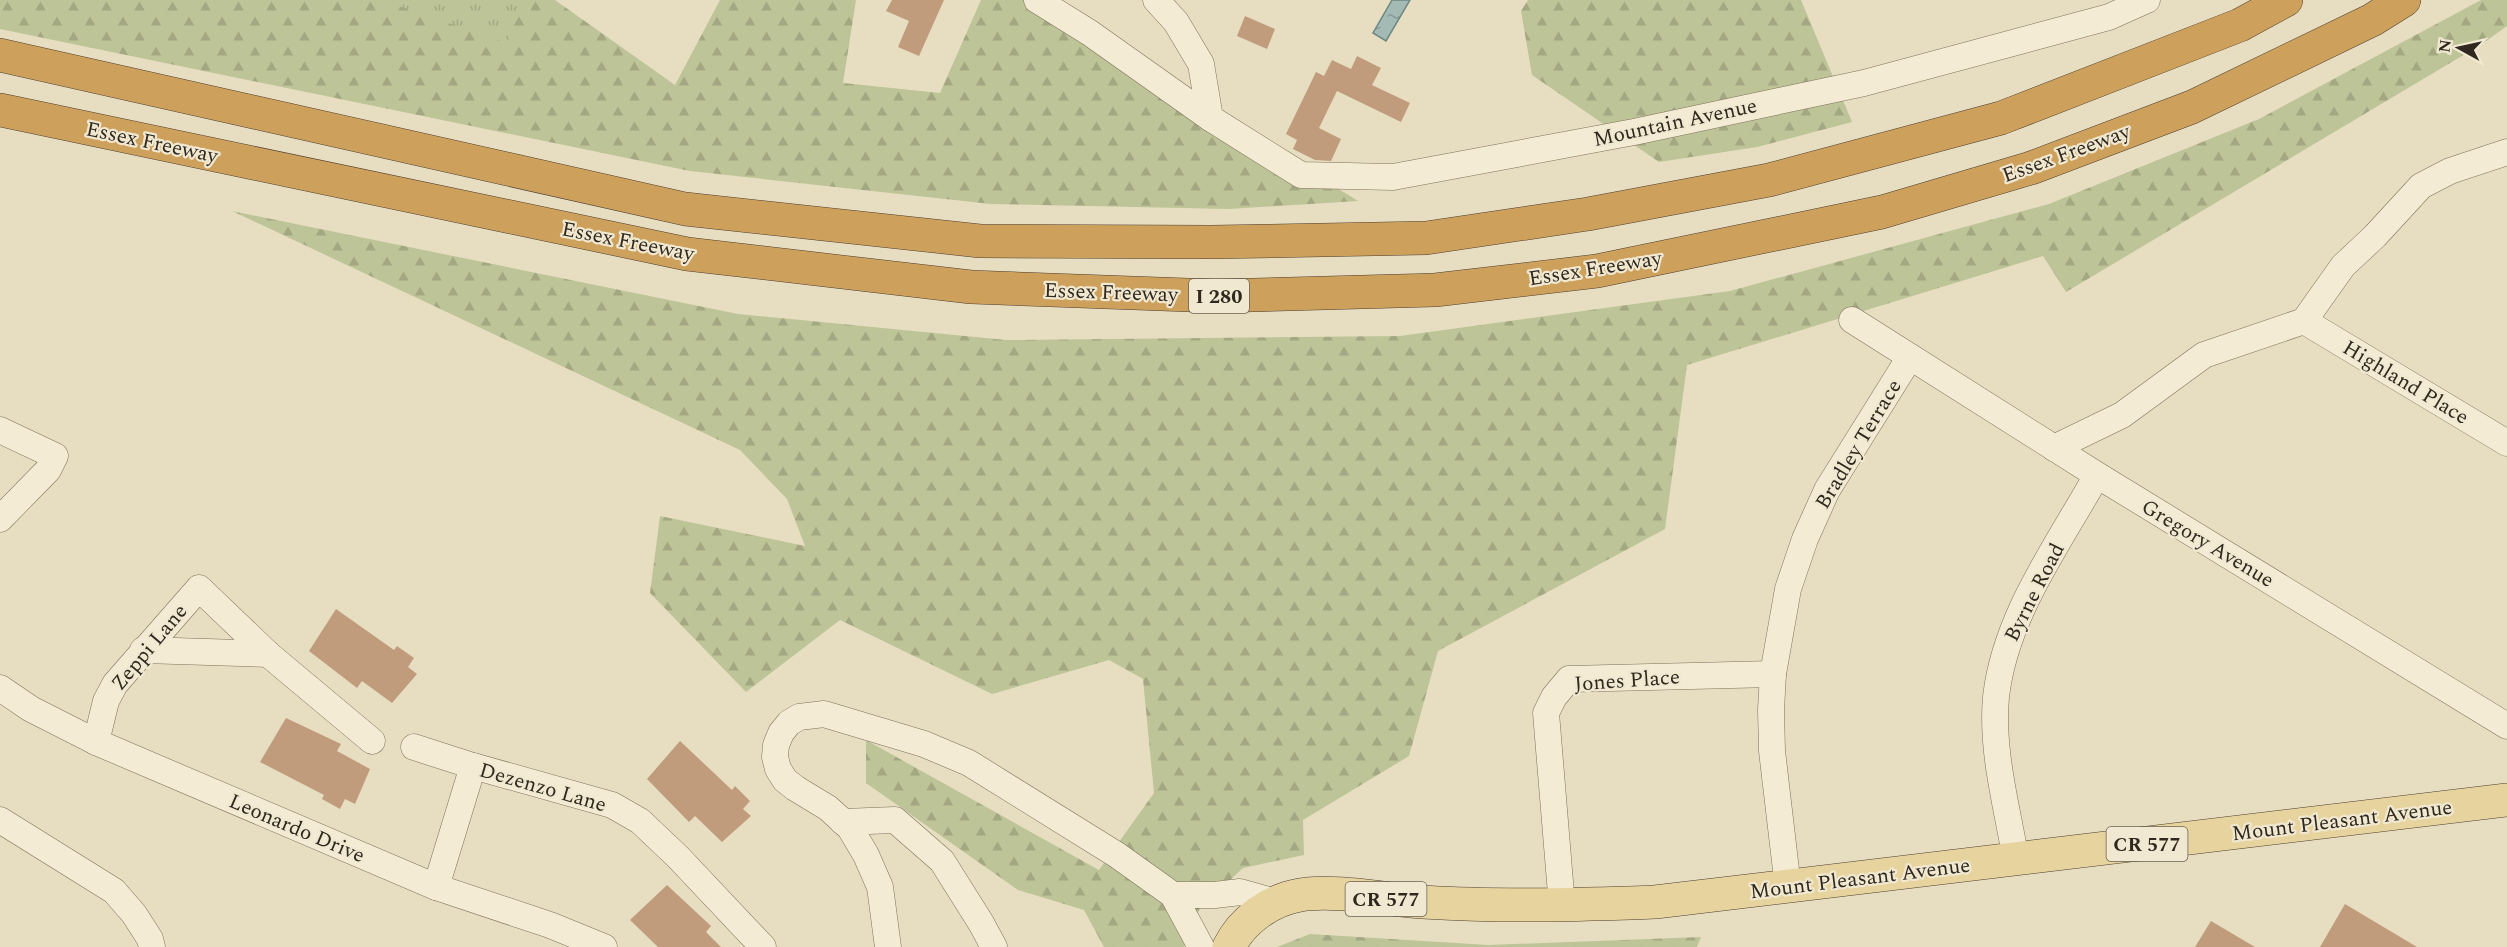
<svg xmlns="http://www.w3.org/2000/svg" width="2507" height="947" font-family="Spectral,serif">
<defs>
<pattern id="forest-firs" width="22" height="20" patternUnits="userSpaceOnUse" patternTransform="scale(1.5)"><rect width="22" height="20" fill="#bdc497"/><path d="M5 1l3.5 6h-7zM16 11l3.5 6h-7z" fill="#a3a882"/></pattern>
<pattern id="park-tufts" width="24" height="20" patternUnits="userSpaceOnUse" patternTransform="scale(1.5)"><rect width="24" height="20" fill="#bdc497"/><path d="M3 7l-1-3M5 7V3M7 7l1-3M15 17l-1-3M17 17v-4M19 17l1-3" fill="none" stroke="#a3a882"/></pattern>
<pattern id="water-ripples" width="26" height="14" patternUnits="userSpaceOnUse" patternTransform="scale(1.5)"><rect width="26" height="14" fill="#a4bbb5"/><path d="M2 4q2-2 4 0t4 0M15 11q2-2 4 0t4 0" fill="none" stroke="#869893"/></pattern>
</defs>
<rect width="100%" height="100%" fill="#e7dec2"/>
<g fill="url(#forest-firs)">
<path d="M0 0H555L675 85 720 0H856L843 83 940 93 981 0H1037L1358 201 1229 209 991 204 690 171 0 29Z"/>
<path d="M1528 0H1801L1852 122 1757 147 1659 162 1532 75 1521 11Z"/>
<path d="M2481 0H2507V26L2482 44 2066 292 2043 256 1687 365 1665 529 1438 651 1409 756 1303 820 1304 855 1243 868 1200 908 1184 947H1104L1084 910 1018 890 866 783V740L1099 870 1154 793 1143 679 1109 660 992 694 840 620 746 692 650 593 660 516 805 546 787 499 740 450 232 211 738 314 1006 340 1400 336 1730 291 2049 204 2259 119Z"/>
<path d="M1310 934 1488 945 1701 937 1697 947H1277Z"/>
</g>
<path fill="url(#park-tufts)" d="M381 0H522L507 43Z"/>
<path fill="url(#water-ripples)" stroke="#6c8781" stroke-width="1.5" d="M1392 0H1410L1386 41 1373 33Z"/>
<g fill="#c19c7c">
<path d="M892 0H944L919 56 898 47 909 21 886 11Z"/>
<path d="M1245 16 1275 29 1267 49 1237 36Z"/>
<path d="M1357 56 1381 68 1372 85 1410 103 1401 122 1337 91 1319 128 1341 139 1331 161 1315 160 1293 149 1297 140 1286 134 1316 72 1324 76 1332 60 1351 69Z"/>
<path d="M336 609 394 650 397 646 414 658 408 667 417 674 392 703 362 681 357 688 309 651Z"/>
<path d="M286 718 341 744 337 751 370 769 355 804 345 799 340 809 322 799 324 795 260 762Z"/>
<path d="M680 741 732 790 735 786 750 801 743 809 751 816 722 842 695 816 689 822 647 779Z"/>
<path d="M667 885 711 926 706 932 721 947H658L630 920Z"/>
<path d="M2345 904 2417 947H2320Z"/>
<path d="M2211 921 2255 947H2195Z"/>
</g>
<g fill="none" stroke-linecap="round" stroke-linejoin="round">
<g stroke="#7f705b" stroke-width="27">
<g id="minor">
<path d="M1037 0 1090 33 1210 118"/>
<path d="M1156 0 1176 22 1201 64 1210 118 1301 175 1393 177 1634 132 1864 83 2109 17 2147 0"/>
<path d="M1852 320 2097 475 2507 726"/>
<path d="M2304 321 2507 443"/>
<path d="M0 430 55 456 48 470 0 519"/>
<path d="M2054 448 2122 415 2204 355 2304 321 2343 266 2375 236 2421 186 2450 171 2507 152"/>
<path d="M143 650 268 654"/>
<path d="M0 688 31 709 96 742 436 887 550 925 604 947"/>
<path d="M96 742 106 701 115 684 199 588 268 654 372 741"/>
<path d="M414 747 473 766 612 805 640 821 678 857 763 947"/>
<path d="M0 820 114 891 134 914 150 939 152 947"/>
<path d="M843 822 895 820 942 861 981 923 994 947"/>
<path d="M2016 860C2007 807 1991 751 1996 697 2005 616 2058 545 2097 475"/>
<path d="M436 887 473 766"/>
<path d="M1788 887 1772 751 1771 710 1773 674 1788 589 1805 539 1827 490 1910 357"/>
<path d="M1173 895H1215L1240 892 1276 902"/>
<path d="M1562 906 1546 713 1554 697 1569 679 1773 674"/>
<path d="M888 947 880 887 866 855 850 828 828 808 795 788 785 780 778 769 775 757 776 745 781 733 789 723 799 717 824 714 924 744 969 763 1117 855 1173 895 1201 947"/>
</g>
</g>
<g stroke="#4d3e2f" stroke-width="34">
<path id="major" d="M1229 947C1242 920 1271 900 1300 895 1332 889 1389 900 1423 902 1500 907 1578 905 1655 902L2507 800"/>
</g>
<g stroke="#4d3e2f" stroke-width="34">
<g id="highway">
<path d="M0 55 685 209 980 241 1212 242 1426 238 1588 214 1769 180 2001 118 2240 25 2286 0"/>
<path d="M0 110 687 254 971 287 1216 296 1435 290 1597 271 1882 212 2031 168 2192 107 2372 20 2404 0"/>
</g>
</g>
<use href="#minor" stroke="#f3ebd4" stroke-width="26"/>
<use href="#major" stroke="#e7d39e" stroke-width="33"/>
<use href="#highway" stroke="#cda05c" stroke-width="33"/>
</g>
<g text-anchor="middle" stroke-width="4.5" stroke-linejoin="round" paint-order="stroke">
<g fill="#f0e8d0" stroke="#6a6253" stroke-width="1.5">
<rect x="1189" y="279" width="60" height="34" rx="4.5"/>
<rect x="2106.5" y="827" width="81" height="34" rx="4.5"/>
<rect x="1345.5" y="882" width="81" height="34" rx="4.5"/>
</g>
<g font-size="20" font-weight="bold" fill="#30281e">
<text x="1219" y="303">I 280</text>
<text x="2147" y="851">CR 577</text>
<text x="1386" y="906">CR 577</text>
</g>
<g font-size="21" fill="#30281e" stroke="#f0e8d0">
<text transform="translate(1675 122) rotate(-12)" y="7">Mountain Avenue</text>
<text transform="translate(152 142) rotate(12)" y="7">Essex Freeway</text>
<text transform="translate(2066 153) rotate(-20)" y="7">Essex Freeway</text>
<text transform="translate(628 241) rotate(11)" y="7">Essex Freeway</text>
<text transform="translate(1595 268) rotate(-9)" y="7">Essex Freeway</text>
<text transform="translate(1111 292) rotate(2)" y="7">Essex Freeway</text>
<text transform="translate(2406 382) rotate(31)" y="7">Highland Place</text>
<text transform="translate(1858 444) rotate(-59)" y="7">Bradley Terrace</text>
<text transform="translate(2208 543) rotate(31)" y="7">Gregory Avenue</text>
<text transform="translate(2034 592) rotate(-63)" y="7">Byrne Road</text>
<text transform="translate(149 647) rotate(-50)" y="7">Zeppi Lane</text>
<text transform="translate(1627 680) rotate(-4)" y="7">Jones Place</text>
<text transform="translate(543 787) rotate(16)" y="7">Dezenzo Lane</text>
<text transform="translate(2342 820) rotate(-7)" y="7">Mount Pleasant Avenue</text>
<text transform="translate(297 828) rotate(23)" y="7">Leonardo Drive</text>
<text transform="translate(1860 878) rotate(-7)" y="7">Mount Pleasant Avenue</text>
</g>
</g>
<g transform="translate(2459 48) rotate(278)" stroke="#f0e8d0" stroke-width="4.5" paint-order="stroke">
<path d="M0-4.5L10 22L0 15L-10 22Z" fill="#30281e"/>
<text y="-9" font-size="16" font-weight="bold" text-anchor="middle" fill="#30281e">N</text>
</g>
</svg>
